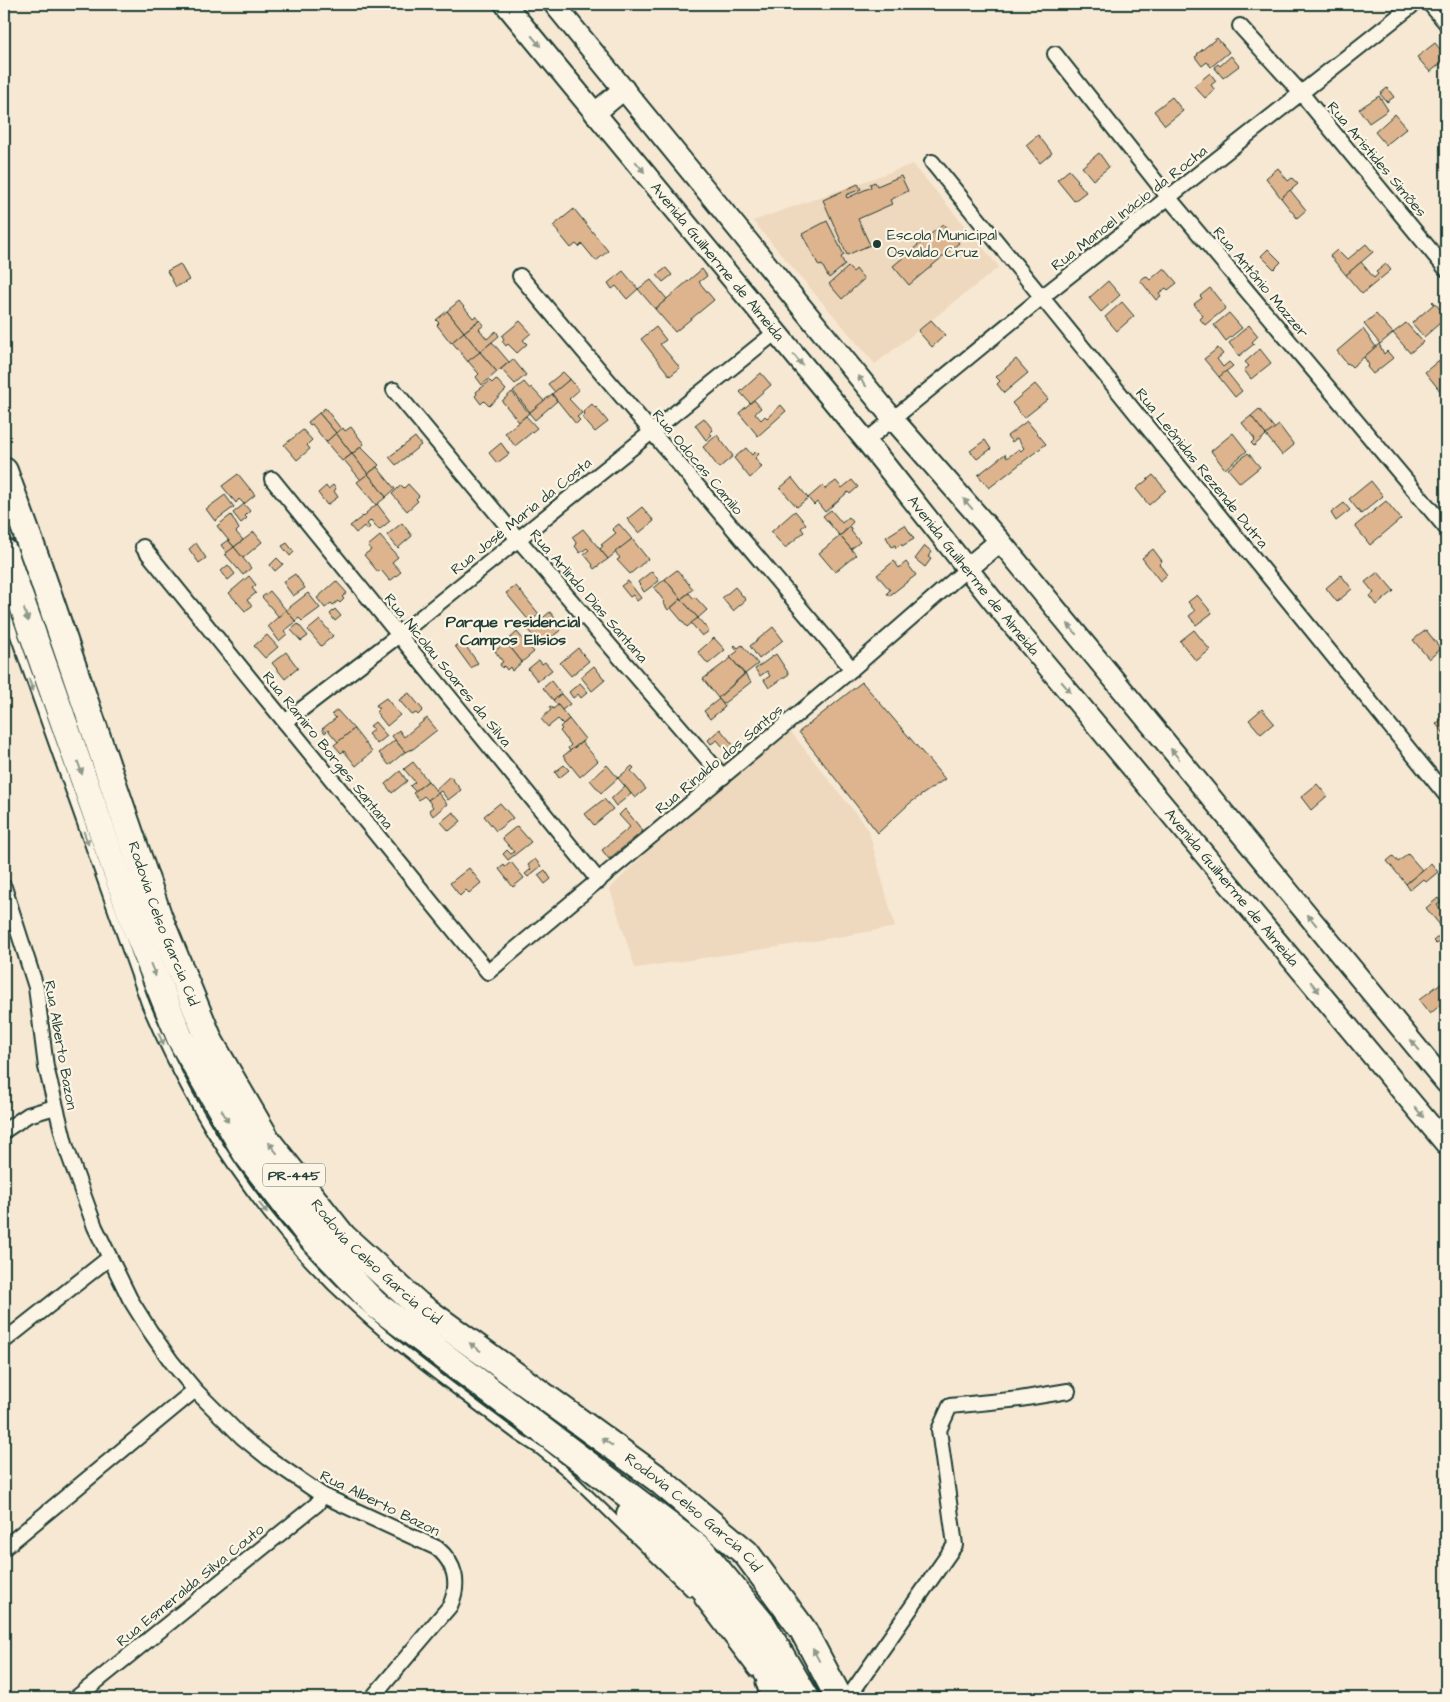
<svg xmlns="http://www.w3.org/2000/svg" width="1450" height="1702" font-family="'Architects Daughter',sans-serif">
<rect width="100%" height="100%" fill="#f6e8d3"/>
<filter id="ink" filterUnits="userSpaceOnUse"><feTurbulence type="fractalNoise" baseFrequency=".02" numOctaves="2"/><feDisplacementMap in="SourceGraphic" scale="10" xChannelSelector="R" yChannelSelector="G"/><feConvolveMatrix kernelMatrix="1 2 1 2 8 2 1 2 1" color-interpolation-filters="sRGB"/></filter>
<g filter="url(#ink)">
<g fill="#eed8be">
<path d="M913 164 999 267 875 364 753 221Z"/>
<path d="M790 731 868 829 895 927 796 944 635 968 610 889 665 833Z"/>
</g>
<g fill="#ddb48d" stroke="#1f3d34">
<path d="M1217 38 1229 52 1211 67 1207 62 1202 66 1195 57 1198 55 1197 54Z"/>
<path d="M1435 43 1446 56V59L1430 72 1417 57Z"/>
<path d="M1231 56 1239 66 1223 78 1214 67 1218 64 1220 66Z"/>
<path d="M1210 73 1216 81 1211 85 1215 90 1205 98 1194 86Z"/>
<path d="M1387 88 1394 97 1387 102 1380 94Z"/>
<path d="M1379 96 1388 110 1369 123 1359 109Z"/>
<path d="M1172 97 1183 111 1165 125 1154 111Z"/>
<path d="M1395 114 1407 128 1386 145 1375 132Z"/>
<path d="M1038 135 1052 153 1040 163 1026 145Z"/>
<path d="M1099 153 1109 167 1093 180 1082 167Z"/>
<path d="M1278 168 1288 181 1292 178 1298 184 1281 198 1266 178Z"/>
<path d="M1069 170 1078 180 1077 181 1086 192 1074 201 1057 180Z"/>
<path d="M901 176 908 191 890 200 892 204 858 219 870 245 847 255 823 200 858 184 861 189 846 195 847 198 871 187 870 184 875 182 877 186Z"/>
<path d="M1290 190 1306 210 1297 218 1281 198Z"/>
<path d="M574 209 608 251 596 261 582 244 579 247 576 244 571 248 553 226Z"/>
<path d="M827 221 844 255 841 257 845 265 829 278 822 265 819 266 802 234Z"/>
<path d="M943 224 959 243 909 285 893 266Z"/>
<path d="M1366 244 1373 252 1346 275 1330 256 1337 250 1347 260Z"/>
<path d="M1268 249 1281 262 1274 269 1261 256Z"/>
<path d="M1361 262 1374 278 1378 274 1376 272 1386 264 1391 270 1362 294 1346 275Z"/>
<path d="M180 264 189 280 176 287 167 271Z"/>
<path d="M848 267 853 272 856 269 864 279 842 299 829 284Z"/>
<path d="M666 268 672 275 663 282 657 275Z"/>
<path d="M1164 268 1177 283 1168 290 1166 288 1159 293 1161 296 1156 300 1140 280 1146 276 1150 280Z"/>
<path d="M702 269 707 276 699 282 714 300 675 332 655 309Z"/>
<path d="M623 271 638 289 627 299 616 286 612 289 608 283Z"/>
<path d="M651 280 667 299 655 309 638 289Z"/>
<path d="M1108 281 1120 295 1101 312 1089 298Z"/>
<path d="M1210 288 1226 308 1205 325 1200 319 1203 316 1194 304 1202 298 1200 296Z"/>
<path d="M459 301 473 318 476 316 479 320 464 332 447 311Z"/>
<path d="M1433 301 1446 316V323L1442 326 1440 323 1424 337 1412 323 1434 304 1432 302Z"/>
<path d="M1122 302 1134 316 1117 331 1105 317Z"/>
<path d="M447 311 464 332 451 343 437 325 439 323 436 320Z"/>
<path d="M1229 313 1242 328 1226 341 1214 325Z"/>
<path d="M1376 314 1393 333 1380 344 1364 324Z"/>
<path d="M480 320 484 325 479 329 487 339 496 331 499 336 480 352 464 332Z"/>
<path d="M931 320 945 335 932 347 918 331Z"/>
<path d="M520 321 531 333 523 340 527 344 517 353 508 344 506 346 502 341 504 339 502 336Z"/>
<path d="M1406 323 1423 342 1410 353 1393 333Z"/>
<path d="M1249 325 1258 336 1252 342 1254 344 1239 356 1229 343Z"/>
<path d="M656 327 666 340 660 344 680 368 670 376 641 339Z"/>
<path d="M1363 329 1376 347 1352 367 1348 363 1347 364 1337 351Z"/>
<path d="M464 332 480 352 468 362 452 342Z"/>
<path d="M492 342 509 362 497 372 480 352Z"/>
<path d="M1379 344 1384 354 1387 351 1393 358 1373 374 1367 367 1369 365 1364 357Z"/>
<path d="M1218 348 1223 354 1217 359 1223 367 1229 362 1233 366 1219 377 1204 359Z"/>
<path d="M1260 349 1271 363 1251 379 1244 370 1249 366 1245 362Z"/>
<path d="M480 352 497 372 482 385 476 377 479 374 468 361Z"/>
<path d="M513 359 526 375 515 384 501 369Z"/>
<path d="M1016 359 1028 373 1004 393 997 384 1000 381 996 377Z"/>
<path d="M1438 361 1446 371V388L1441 392 1425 372Z"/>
<path d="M1226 371 1242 391 1235 397 1219 377Z"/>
<path d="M563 372 570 379 555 392 548 384Z"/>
<path d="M761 373 771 385 750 403 740 392Z"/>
<path d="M496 379 506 390 489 406 484 401 481 404 475 396 477 394 476 392 490 381 492 383Z"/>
<path d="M570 379 579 390 569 399 582 413 577 417 580 420 576 424 552 394Z"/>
<path d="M524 382 530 389 531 387 544 401 530 412 513 391Z"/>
<path d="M1035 384 1048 399 1024 418 1012 403Z"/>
<path d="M512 392 529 413 519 422 502 401Z"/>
<path d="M552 394 557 401 535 420 529 413Z"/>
<path d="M754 400 761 408 755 413 761 420 765 416 767 418 781 405 786 411 758 436 739 413Z"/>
<path d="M592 404 595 408 596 407 608 422 595 432 582 417 585 414 583 412Z"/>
<path d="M325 408 341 429 336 433 319 413Z"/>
<path d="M1259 409 1275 429 1266 435 1251 416Z"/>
<path d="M319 413 336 433 326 442 312 424 310 425 308 422Z"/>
<path d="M526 416 537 428 515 446 505 433Z"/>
<path d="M1251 416 1266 435 1254 446 1251 443 1255 439 1242 423Z"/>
<path d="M704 418 713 430 710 433 712 435 706 440 695 425Z"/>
<path d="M1027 421 1046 444 989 488 978 475 1005 454 1007 458 1019 449 1021 451 1024 448 1017 438 1012 442 1007 436Z"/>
<path d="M1279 425 1294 445 1282 455 1266 435Z"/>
<path d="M351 427 364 444 352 454 336 433 343 428 345 431Z"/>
<path d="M303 430 312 440 307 445 310 449 297 460 284 445Z"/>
<path d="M336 433 352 454 342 461 326 442Z"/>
<path d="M1233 433 1247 451 1225 469 1211 451Z"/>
<path d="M717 435 733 456 719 468 703 447Z"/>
<path d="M415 437 421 445 396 465 389 457Z"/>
<path d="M985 440 991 449 977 459 970 451Z"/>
<path d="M501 443 509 454 497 463 489 453Z"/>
<path d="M361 447 379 465 368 474 352 454Z"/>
<path d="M746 448 752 455 756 451 759 454 755 458 762 467 750 478 734 458Z"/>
<path d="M1248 453 1260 467 1240 483 1228 469Z"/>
<path d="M352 454 368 474 361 480 344 460Z"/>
<path d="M377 467 395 489 386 497 368 474Z"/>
<path d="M238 474 255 495 244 504 239 499 236 503 222 486Z"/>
<path d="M368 474 386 497 376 505 357 482Z"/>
<path d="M1153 475 1166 490 1149 505 1136 489Z"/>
<path d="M792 478 808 498 797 507 780 488Z"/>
<path d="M852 480 858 487 850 494 848 492 825 512 817 502 814 505 808 498 822 486 825 489 836 481 842 488Z"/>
<path d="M1371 481 1383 496 1361 514 1349 499Z"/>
<path d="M408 484 419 496 416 499 418 501 407 511 392 494 401 485 404 488Z"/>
<path d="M333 485 336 489 334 491 338 497 327 505 318 493 326 486 328 489Z"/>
<path d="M225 495 234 507 215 521 206 509Z"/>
<path d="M1386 501 1401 519 1370 545 1355 526Z"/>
<path d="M1344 503 1350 510 1336 521 1331 513Z"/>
<path d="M244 504 250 511 245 516 247 518 241 523 233 513Z"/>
<path d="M377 504 390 521 379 530 371 520 367 524 370 527 367 530 364 526 356 533 350 526 363 516 364 517 367 514 366 513Z"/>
<path d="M642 507 654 521 639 533 627 519Z"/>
<path d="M831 510 842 523 849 517 853 522 840 536 823 516Z"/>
<path d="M795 511 806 524 801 528 804 532 785 548 771 532Z"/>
<path d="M231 515 239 529 236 532 243 540 234 547 217 526Z"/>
<path d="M402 523 412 536 398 548 387 535Z"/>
<path d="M619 524 632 539 608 559 600 549 603 546 601 545 616 533 612 529Z"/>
<path d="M905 525 914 539 902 546 901 544 896 548 895 545 892 547 886 537Z"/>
<path d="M850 527 852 530 851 531 860 542 851 549 840 536Z"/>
<path d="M583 529 608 559 594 569 592 566 593 565 584 554 589 550 587 548 580 553 575 546 577 544 572 537Z"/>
<path d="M254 532 262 542 243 558 234 547Z"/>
<path d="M380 536 398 557 392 562 401 572 390 581 381 570 378 572 364 555 371 550 368 546Z"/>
<path d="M840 536 856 555 835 572 819 553Z"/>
<path d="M632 539 648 559 630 574 617 560 620 558 615 552Z"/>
<path d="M228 540 234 547 227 553 221 545Z"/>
<path d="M196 543 206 558 199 563 189 549Z"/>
<path d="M287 543 294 552 290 556 282 546Z"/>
<path d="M925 546 932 552 928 557 931 559 925 567 915 559Z"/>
<path d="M234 547 251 568 243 575 225 554Z"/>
<path d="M1153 549 1162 561 1159 564 1167 575 1160 581 1142 558Z"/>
<path d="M277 558 283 564 275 571 270 565Z"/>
<path d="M894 561 899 568 906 562 916 575 889 596 887 593 890 590 877 575Z"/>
<path d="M228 565 235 574 228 580 221 571Z"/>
<path d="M677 570 693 589 681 599 665 579Z"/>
<path d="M652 571 659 581 644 592 638 582Z"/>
<path d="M1378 572 1394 591 1377 605 1370 596 1374 593 1365 582Z"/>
<path d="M295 574 305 588 293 596 283 582Z"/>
<path d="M1341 575 1352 589 1337 602 1326 588Z"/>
<path d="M249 576 256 585 252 588 256 593 247 600 252 606 245 611 229 593Z"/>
<path d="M665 579 681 599 668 610 663 602 664 601 654 588Z"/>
<path d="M336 581 347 593 342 597 344 599 340 603 338 601 333 605 331 603 325 608 317 598Z"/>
<path d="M628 581 641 598 637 601 633 595 630 597 621 586Z"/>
<path d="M516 586 539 614 530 622 506 593Z"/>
<path d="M735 587 746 600 733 611 722 598Z"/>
<path d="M270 591 286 610 279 617 262 597Z"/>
<path d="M308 593 320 608 302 621 299 618 295 621 286 610Z"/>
<path d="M689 593 693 598 695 597 707 610 698 618 681 599Z"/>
<path d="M1197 595 1212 613 1196 625 1189 616 1195 611 1188 602Z"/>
<path d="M681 599 698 618 687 627 671 608Z"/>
<path d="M335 609 341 616 335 621 330 614Z"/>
<path d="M286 610 296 622 284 631 287 634 279 641 268 626Z"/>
<path d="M550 612 563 628 541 646 528 630Z"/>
<path d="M698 618 709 631 702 636 691 623Z"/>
<path d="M320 620 333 636 321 646 308 630Z"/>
<path d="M298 624 308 636 301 641 291 630Z"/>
<path d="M773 627 783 640 759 659 750 646Z"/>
<path d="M1194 630 1210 650 1196 661 1180 641Z"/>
<path d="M1426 630 1441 649 1429 659 1413 640Z"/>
<path d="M517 632 534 652 522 662 506 642Z"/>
<path d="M267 635 278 647 265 658 254 646Z"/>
<path d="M714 638 725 650 708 664 698 652Z"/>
<path d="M462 641 478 663 471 668 455 646Z"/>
<path d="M506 642 522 662 512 671 510 667 507 670 504 666 502 668 500 664 503 662 495 651Z"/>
<path d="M735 645 738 648 742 645 758 664 745 674 730 657 738 651 734 646Z"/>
<path d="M578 648 589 661 571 676 560 663Z"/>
<path d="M286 652 298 668 285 679 272 663Z"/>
<path d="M776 654 789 674 769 688 764 680 770 676 767 671 760 676 755 669Z"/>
<path d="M731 658 744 674 718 698 703 679Z"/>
<path d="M539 660 542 664 545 662 552 670 538 681 528 669Z"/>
<path d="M594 666 605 680 592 691 581 677Z"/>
<path d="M745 674 751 682 723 704 718 698Z"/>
<path d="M551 681 561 694 553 700 543 688Z"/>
<path d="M862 682 945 779 910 803 878 833 799 732Z"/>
<path d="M580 683 588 692 581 698 578 694 573 698 569 692Z"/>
<path d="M409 693 423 710 418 715 416 713 412 715 399 700Z"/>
<path d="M561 694 570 704 562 710 553 700Z"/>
<path d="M386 698 400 715 387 726 376 712 379 709 376 705Z"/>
<path d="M719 699 725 707 710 719 704 711Z"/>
<path d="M558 705 569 719 563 724 558 719 548 727 541 719 551 710 549 707 551 706 553 709Z"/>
<path d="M1262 709 1274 723 1261 734 1249 720Z"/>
<path d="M337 710 354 729 338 742 328 730 325 733 322 729 336 718 332 714Z"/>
<path d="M1446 715V736L1436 724Z"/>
<path d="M427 718 437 730 413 749 405 752 392 736 399 730 404 737Z"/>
<path d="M569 719 585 739 570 751 568 748 571 745 560 731 562 729 560 727Z"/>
<path d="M375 722 387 736 377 744 368 734 374 729 370 726Z"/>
<path d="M354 729 372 752 356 766 344 751 341 753 334 745Z"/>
<path d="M720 729 738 751 731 756 717 740 711 744 708 740Z"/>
<path d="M395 740 405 752 389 765 379 753Z"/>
<path d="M582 742 598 761 580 777 563 756Z"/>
<path d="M413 762 428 781 415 791 410 786 415 782 404 769Z"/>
<path d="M564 765 569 770 559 778 555 772Z"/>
<path d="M607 765 618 778 601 793 590 780Z"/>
<path d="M632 766 634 768 631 771 646 789 635 798 618 778Z"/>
<path d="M400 771 407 781 392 793 385 784Z"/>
<path d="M450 776 461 790 448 800 441 791 438 793 435 790Z"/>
<path d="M428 781 438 793 428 800 424 796 419 800 413 793Z"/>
<path d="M1317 784 1327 796 1311 810 1301 797Z"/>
<path d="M625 786 631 794 616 806 611 799Z"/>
<path d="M438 793 447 804 433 816 429 810 433 807 428 800Z"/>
<path d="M604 799 613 809 594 825 585 814Z"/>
<path d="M500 803 513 818 496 831 484 816Z"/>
<path d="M625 809 643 831 609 859 602 850 630 827 619 815Z"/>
<path d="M453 812 461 821 449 831 441 822Z"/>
<path d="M517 826 531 842 508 860 503 854 507 850 511 854 514 852 502 838Z"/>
<path d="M1408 854 1422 870 1406 884 1387 861 1393 856 1398 862Z"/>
<path d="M535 859 541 866 528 877 525 874 531 869 528 865Z"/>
<path d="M511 862 524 878 513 887 499 869 504 865 505 867Z"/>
<path d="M1431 863 1438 872 1426 882 1423 879 1410 890 1406 884Z"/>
<path d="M469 868 481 883 469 893 466 890 460 896 450 883Z"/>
<path d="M545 870 551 879 545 884 538 875Z"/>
<path d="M1438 898 1441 902 1437 905 1446 916V930L1445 931 1426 908Z"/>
<path d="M1445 931 1446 933V949L1440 941 1436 944 1433 941Z"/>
<path d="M1446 979V1000L1430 1014 1419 1000Z"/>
</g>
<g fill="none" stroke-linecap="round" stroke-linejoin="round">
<g stroke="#1f3d34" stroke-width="11">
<g id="lane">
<path d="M4 606 146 1005C196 1122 262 1224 357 1310 407 1356 463 1395 517 1436L539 1450 565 1471 690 1592"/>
<path d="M699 1601 753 1672"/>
<path d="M760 1683 765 1698"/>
</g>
</g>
<g stroke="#1f3d34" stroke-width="18">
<g id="street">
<path d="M1430 4 1446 23"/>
<path d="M1240 26 1301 93 1446 269"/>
<path d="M1055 54 1169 198 1446 528"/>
<path d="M932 162 1446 795"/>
<path d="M520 276 852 669"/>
<path d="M394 390 518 539 723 777"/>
<path d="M866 441 1042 297 1414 4"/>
<path d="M272 479 599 881"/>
<path d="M143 547 488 972 852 669 968 568"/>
<path d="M285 722 399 635 776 332"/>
<path d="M4 887 36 987 46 1067 66 1147 95 1227 130 1299 150 1331 171 1361 195 1390 242 1437 268 1458 322 1495 437 1548C456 1564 460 1584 450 1606L372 1698"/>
<path d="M4 1131 28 1115 55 1107"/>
<path d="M4 1341 109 1258"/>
<path d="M4 1548 195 1390"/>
<path d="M76 1698 317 1504 322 1495"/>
<path d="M848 1698 955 1545 939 1430 950 1406 1020 1399 1068 1391"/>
</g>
</g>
<g stroke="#1f3d34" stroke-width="24">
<g id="secondary">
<path id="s1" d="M505 4 866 441 993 601 1446 1144"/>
<path d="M554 4 893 419 1000 541 1446 1083"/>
<path d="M595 113 624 89"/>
<path d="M968 568 1000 541"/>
</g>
</g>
<g stroke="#1f3d34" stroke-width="30">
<g id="highway">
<path id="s2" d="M4 471 36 559 159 918 210 1042 268 1142 343 1237 418 1305 658 1479 746 1553 803 1630 839 1698"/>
<path d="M4 552 137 931 180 1038 246 1153 310 1236 375 1304 701 1550 763 1625 806 1698"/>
<path d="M630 1514C676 1559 724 1603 759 1658 767 1671 776 1683 780 1698"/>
</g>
</g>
<use href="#lane" stroke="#fcf5e5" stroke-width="7"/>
<use href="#street" stroke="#fcf5e5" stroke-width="14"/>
<use href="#secondary" stroke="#fcf5e5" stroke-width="20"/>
<use href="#highway" stroke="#fcf5e5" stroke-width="26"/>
</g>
<defs><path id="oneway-solid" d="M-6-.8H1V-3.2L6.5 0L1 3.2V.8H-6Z" transform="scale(1.25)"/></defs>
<g fill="#8e998c">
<use href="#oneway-solid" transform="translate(536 41) rotate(50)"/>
<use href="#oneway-solid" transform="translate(640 167) rotate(51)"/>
<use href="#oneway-solid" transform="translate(798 360) rotate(50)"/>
<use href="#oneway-solid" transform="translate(862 381) rotate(-129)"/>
<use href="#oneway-solid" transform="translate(968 504) rotate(-131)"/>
<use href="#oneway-solid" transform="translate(26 615) rotate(71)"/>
<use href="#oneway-solid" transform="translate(1072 629) rotate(-129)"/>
<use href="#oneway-solid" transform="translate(31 685) rotate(71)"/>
<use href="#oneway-solid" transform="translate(1066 687) rotate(50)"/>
<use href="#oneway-solid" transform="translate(1175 754) rotate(-129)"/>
<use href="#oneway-solid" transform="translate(80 768) rotate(71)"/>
<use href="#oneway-solid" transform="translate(86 838) rotate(70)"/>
<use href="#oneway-solid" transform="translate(1312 920) rotate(-130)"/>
<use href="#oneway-solid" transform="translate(153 970) rotate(68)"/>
<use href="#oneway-solid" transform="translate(1315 987) rotate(50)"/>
<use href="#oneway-solid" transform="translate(161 1039) rotate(67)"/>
<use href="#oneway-solid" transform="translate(1415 1045) rotate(-130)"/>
<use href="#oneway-solid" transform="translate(1419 1112) rotate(50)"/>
<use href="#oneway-solid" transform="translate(225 1116) rotate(60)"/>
<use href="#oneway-solid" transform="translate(273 1148) rotate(-128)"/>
<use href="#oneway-solid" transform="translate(263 1208) rotate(52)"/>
<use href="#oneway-solid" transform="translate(475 1347) rotate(-144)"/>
<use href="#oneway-solid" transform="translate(607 1442) rotate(-144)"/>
<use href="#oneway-solid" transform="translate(816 1655) rotate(-118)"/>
</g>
</g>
<circle fill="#1f3d34" stroke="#fcf5e5" stroke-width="2" cx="877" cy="244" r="5"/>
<g text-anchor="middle" stroke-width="4.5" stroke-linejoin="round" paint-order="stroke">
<rect fill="#fcf5e5" stroke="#617469" stroke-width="1" x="263" y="1163.5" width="62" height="23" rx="4"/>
<g font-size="14" font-weight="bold" fill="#1f3d34">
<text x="294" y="1180">PR-445</text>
</g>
<g font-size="15" fill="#1f3d34" stroke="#fcf5e5">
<text transform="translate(1377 159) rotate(50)" y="5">Rua Aristides Simões</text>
<text transform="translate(1129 208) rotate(-38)" y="5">Rua Manoel Inácio da Rocha</text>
<text dy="5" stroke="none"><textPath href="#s1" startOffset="334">Avenida Guilherme de Almeida</textPath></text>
<text transform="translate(1261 282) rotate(50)" y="5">Rua Antônio Mazzer</text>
<text transform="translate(698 462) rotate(50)" y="5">Rua Odocas Camilo</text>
<text transform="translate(1202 468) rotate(51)" y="5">Rua Leônidas Rezende Dutra</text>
<text transform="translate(521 516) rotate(-39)" y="5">Rua José Maria da Costa</text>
<text dy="5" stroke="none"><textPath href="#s1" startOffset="739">Avenida Guilherme de Almeida</textPath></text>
<text transform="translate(589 596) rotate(49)" y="5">Rua Arlindo Dias Santana</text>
<text transform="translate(448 670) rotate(51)" y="5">Rua Nicolau Soares da Silva</text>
<text transform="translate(328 750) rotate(51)" y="5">Rua Ramiro Borges Santana</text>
<text transform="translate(719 759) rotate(-40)" y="5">Rua Rinaldo dos Santos</text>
<text dy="5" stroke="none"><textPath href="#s1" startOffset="1144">Avenida Guilherme de Almeida</textPath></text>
<text dy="5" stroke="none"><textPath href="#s2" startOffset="480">Rodovia Celso Garcia Cid</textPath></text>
<text transform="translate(61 1045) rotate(80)" y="5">Rua Alberto Bazon</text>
<text dy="5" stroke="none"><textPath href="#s2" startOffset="885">Rodovia Celso Garcia Cid</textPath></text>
<text transform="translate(380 1503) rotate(26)" y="5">Rua Alberto Bazon</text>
<text dy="5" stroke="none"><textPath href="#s2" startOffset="1290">Rodovia Celso Garcia Cid</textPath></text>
<text transform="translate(190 1585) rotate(-39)" y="5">Rua Esmeralda Silva Couto</text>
</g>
<g font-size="15" fill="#1f3d34" stroke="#fcf5e5" text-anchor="start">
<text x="887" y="240">Escola Municipal<tspan x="887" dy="17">Osvaldo Cruz</tspan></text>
</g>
<g font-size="16" font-weight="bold" fill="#1f3d34" stroke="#fcf5e5">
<text x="513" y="627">Parque residencial<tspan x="513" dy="18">Campos Elísios</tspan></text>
</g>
</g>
<rect width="1450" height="1702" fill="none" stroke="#fcf5e5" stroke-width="20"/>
<rect x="10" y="10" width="1430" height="1682" fill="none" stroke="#1f3d34" stroke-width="2" filter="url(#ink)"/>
</svg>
